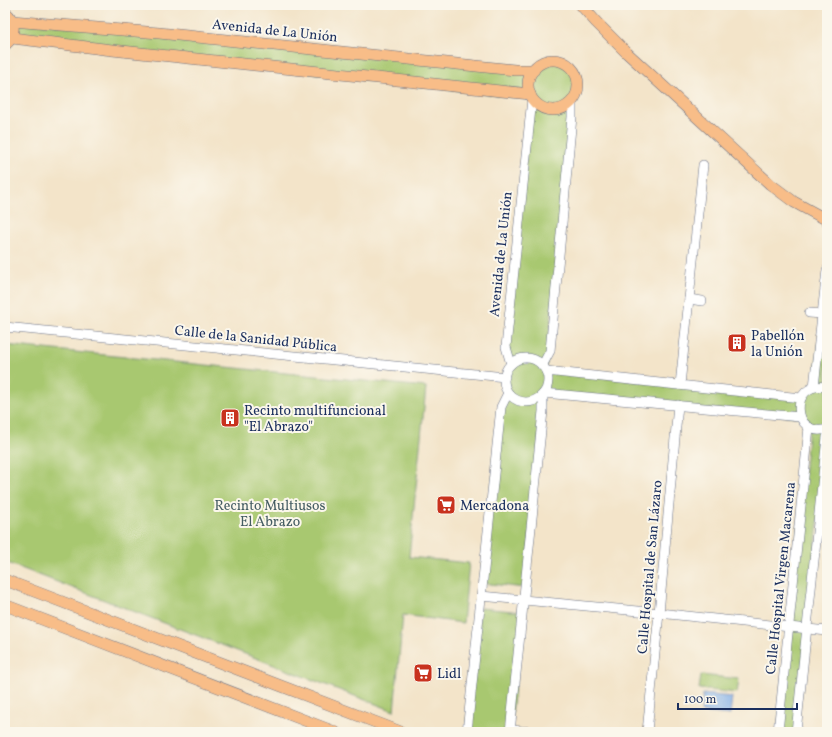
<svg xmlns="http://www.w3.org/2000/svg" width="832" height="737" font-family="Vollkorn,serif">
<rect width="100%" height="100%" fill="#fbf7ec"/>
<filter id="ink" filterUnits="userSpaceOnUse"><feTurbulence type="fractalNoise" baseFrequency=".025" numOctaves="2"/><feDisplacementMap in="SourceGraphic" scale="8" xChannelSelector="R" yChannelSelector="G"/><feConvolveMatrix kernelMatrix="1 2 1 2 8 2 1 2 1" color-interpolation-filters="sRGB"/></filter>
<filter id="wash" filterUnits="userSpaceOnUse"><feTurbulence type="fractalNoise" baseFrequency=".012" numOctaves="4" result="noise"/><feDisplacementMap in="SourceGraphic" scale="16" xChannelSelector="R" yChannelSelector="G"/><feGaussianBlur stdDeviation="0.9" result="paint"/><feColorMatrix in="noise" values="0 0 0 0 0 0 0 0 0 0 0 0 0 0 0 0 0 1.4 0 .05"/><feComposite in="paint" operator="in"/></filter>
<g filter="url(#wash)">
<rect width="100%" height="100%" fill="#f3e4c9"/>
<g fill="#a8c870" stroke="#627c67">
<path d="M5 12 12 21 535 68C559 47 589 73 572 101L546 371 801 398 814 387 827 270V437L796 732H778L809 427 800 417 543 394 525 588 482 583 501 407 508 393C503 383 504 373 511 364L506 347 532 99 12 38 5 45Z"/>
<path d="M5 345 426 387 409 557 469 563 463 623 403 615 394 711 5 562Z"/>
<path d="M480 608 523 612 510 732H467Z"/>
<path d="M701 675 739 679 737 693 699 689Z"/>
</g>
<path fill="#7dace7" stroke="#4c6ea2" d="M703 694 732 697 730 715 701 712Z"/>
</g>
<g filter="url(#ink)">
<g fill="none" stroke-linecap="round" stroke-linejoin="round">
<g stroke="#676e83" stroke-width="10">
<g id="minor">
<path d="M689 299 702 301"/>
<path d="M809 313 822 314"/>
<path d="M5 327 505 377"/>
<circle cx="526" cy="380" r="22"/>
<path d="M511 364 506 347 532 99"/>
<path d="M542 366 550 351 572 117V101"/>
<path d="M546 371 801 398"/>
<path d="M680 385 703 165"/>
<path d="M814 387 827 270"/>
<path d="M827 387C788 380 792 439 827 429"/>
<path d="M544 393 800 417"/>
<path d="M481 596 659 613 827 631"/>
<path d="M511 730 534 732"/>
<path d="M467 732 501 407 508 393"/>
<path d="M510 732 543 411V394"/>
<path d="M647 732 659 613 678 405"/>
<path d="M778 732 809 427"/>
<path d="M796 732 827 437"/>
</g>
</g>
<g stroke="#676e83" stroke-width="12">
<g id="major">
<path d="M581 5 596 22 627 53 770 184 794 202 827 220"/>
<path d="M5 12C16 21 16 36 5 45"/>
<path d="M12 21 159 33 515 70H534"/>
<path d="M12 38 112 50 530 94"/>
<circle cx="553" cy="85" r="25"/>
<path d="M5 580 401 732"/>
<path d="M5 605 335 732"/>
</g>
</g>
<use href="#minor" stroke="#fff" stroke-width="9"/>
<use href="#major" stroke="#f8bd88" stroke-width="11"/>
</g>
</g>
<defs>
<g id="building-square" transform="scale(1)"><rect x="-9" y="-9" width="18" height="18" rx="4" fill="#c8321e" stroke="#fbf7ec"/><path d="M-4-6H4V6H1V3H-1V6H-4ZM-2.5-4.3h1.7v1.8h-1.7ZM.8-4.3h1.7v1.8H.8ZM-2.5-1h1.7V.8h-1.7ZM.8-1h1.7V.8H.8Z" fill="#fff"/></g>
<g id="supermarket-square" transform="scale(1)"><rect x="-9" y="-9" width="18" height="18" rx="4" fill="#c8321e" stroke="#fbf7ec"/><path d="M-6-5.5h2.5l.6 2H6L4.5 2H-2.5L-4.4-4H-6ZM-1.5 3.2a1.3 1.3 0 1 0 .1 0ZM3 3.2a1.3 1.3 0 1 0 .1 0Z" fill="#fff"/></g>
</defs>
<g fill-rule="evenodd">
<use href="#building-square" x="737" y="343"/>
<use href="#building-square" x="230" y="418"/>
<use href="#supermarket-square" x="446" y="505"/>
<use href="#supermarket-square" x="423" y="673"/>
</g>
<g text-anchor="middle" stroke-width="4" stroke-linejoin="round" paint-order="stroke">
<g font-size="14" fill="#1b2f5e" stroke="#fbf7ec">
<text transform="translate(275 30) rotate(6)" y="5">Avenida de La Unión</text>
<text transform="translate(500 254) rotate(-84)" y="5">Avenida de La Unión</text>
<text transform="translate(256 338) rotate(6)" y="5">Calle de la Sanidad Pública</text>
<text transform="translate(649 567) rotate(-85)" y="5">Calle Hospital de San Lázaro</text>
<text transform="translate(780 578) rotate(-84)" y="5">Calle Hospital Virgen Macarena</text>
</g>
<g font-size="14" fill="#1b2f5e" stroke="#fbf7ec" text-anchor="start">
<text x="751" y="340">Pabellón<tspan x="751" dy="16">la Unión</tspan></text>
<text x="244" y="415">Recinto multifuncional<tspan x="244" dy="16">"El Abrazo"</tspan></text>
<text x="460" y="510">Mercadona</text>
<text x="437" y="678">Lidl</text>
</g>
<g font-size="14" fill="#455d63" stroke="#fbf7ec">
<text x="270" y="510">Recinto Multiusos<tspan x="270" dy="16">El Abrazo</tspan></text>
</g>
</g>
<rect width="832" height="737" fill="none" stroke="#fbf7ec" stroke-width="20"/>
<path d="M678 703v6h119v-6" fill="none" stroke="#1b2f5e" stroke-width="2"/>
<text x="684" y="703" font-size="12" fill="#1b2f5e" stroke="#fbf7ec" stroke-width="3" paint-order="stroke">100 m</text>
</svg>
